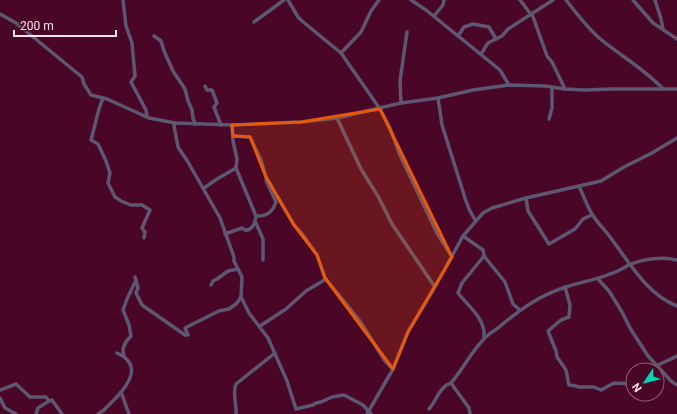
<svg xmlns="http://www.w3.org/2000/svg" width="677" height="414" font-family="Roboto,sans-serif">
<rect width="100%" height="100%" fill="#4a0627"/>
<g fill="none" stroke-linecap="round" stroke-linejoin="round">
<g stroke="#5e5771" stroke-width="3.5">
<path d="M123 0 126 26 132 43 135 76 131 82 146 110 147 117"/>
<path d="M288 0 298 17 302 21 341 53 380 109 390 128 399 153 437 233 452 257"/>
<path d="M411 0 426 10 500 70 509 85"/>
<path d="M520 0 529 12 532 14 547 56 552 62 565 89"/>
<path d="M566 0C576 13 586 26 598 37 619 55 645 69 663 89"/>
<path d="M633 0 653 23 677 39"/>
<path d="M655 0 661 19 663 29"/>
<path d="M0 14 16 23 82 77 84 84 91 95 107 99 149 118 175 123 232 125 301 122 337 118 401 103 438 98 473 90 509 85 545 86 565 89 585 90 611 89H677"/>
<path d="M434 16 443 5 444 0"/>
<path d="M254 22 284 0"/>
<path d="M154 36 161 41 164 51 173 71 185 89 188 101 192 110 193 118 195 124"/>
<path d="M458 36 464 27 473 24 489 27 496 39"/>
<path d="M341 53 361 32 371 11 379 0"/>
<path d="M481 54 488 43 502 36 508 29 553 0"/>
<path d="M205 86 207 90H212L217 103 214 107 221 125"/>
<path d="M103 98 99 109 91 140 98 144 106 161 110 173 108 183 115 197 121 201 131 205H142L150 210 142 228 145 232 144 238"/>
<path d="M438 98 442 125 465 198 469 209 475 220"/>
<path d="M401 103 400 81 407 32"/>
<path d="M337 118 361 169 379 198 392 224 435 287"/>
<path d="M549 119 552 108V88"/>
<path d="M175 123 174 126 178 147 188 162 220 218 234 257V261L242 277 241 297 249 313 268 338 287 381 296 409 313 405 316 403 321 402 332 397 344 395 363 405 371 414"/>
<path d="M232 125 233 141 237 159 236 168 256 216 255 221 263 239V260"/>
<path d="M233 136 250 137 261 160 266 177 294 225 303 235 317 255 325 278 360 321 385 361 393 369"/>
<path d="M579 186C583 195 587 206 592 214 598 224 607 232 613 241 631 265 648 295 677 306"/>
<path d="M204 188 217 179 236 168"/>
<path d="M526 198 528 211 549 244 575 229 583 219 592 215"/>
<path d="M256 216C267 217 273 211 276 202L266 180"/>
<path d="M225 234 242 228C247 233 253 228 255 222"/>
<path d="M463 236 483 250 484 256 462 283 458 293C468 306 486 319 484 337"/>
<path d="M484 256 505 282 513 304 520 310"/>
<path d="M135 277 138 288 136 293 142 305 185 335H188L185 328 219 311 229 309 237 303 241 297"/>
<path d="M598 279 609 291 622 312 630 328 648 356 671 381 677 385"/>
<path d="M211 285 213 281 217 279 228 271 238 269"/>
<path d="M565 287 570 305 569 317 561 320 548 331 556 351 557 357 566 370 569 385 576 386 578 387H594L601 390 614 383 633 384"/>
<path d="M260 326 286 309 306 291 326 279"/>
<path d="M124 356C121 349 125 342 131 336L129 325 123 310 127 299 136 280"/>
<path d="M651 370 656 366 677 356"/>
<path d="M0 390 16 384 30 397H46L49 401 38 408 36 414"/>
<path d="M121 392 129 414"/>
<path d="M0 398 5 408 16 414"/>
<path d="M49 401 52 400 62 414"/>
<path d="M429 409C436 401 440 386 451 383"/>
<path d="M98 414C106 410 109 404 116 398 130 383 142 364 117 353"/>
<path d="M236 414C237 405 232 393 236 384L275 353"/>
<path d="M367 414 393 369 408 332 435 287 463 236 483 213 492 208 526 198 601 181 624 167 652 153 677 138"/>
<path d="M470 414 469 408 451 383C463 369 471 352 484 339 488 334 494 331 498 328 519 310 540 295 566 287 580 282 596 280 610 274 617 272 623 268 629 265 642 259 663 256 677 260"/>
</g>
</g>
<path fill="#e8590c" fill-opacity="0.2" stroke="#e8590c" stroke-width="3" stroke-linejoin="round" d="M380 109 452 257 408 332 393 369 325 278 317 255 294 225 266 177 250 137 233 136 232 125 301 122Z"/>
<g transform="translate(645 382) rotate(235)"><circle r="19" fill="#4a0627" stroke="#925e75"/>
<path d="M0-3L7 15L0 10L-7 15Z" fill="#00d5b7"/>
<text y="-6" font-size="11" font-weight="bold" text-anchor="middle" fill="#fde3eb">N</text>
</g>
<path d="M14 30v6h102v-6" fill="none" stroke="#fde3eb" stroke-width="2"/>
<text x="20" y="30" font-size="12" fill="#fde3eb" stroke="#4a0627" stroke-width="3" paint-order="stroke">200 m</text>
</svg>
